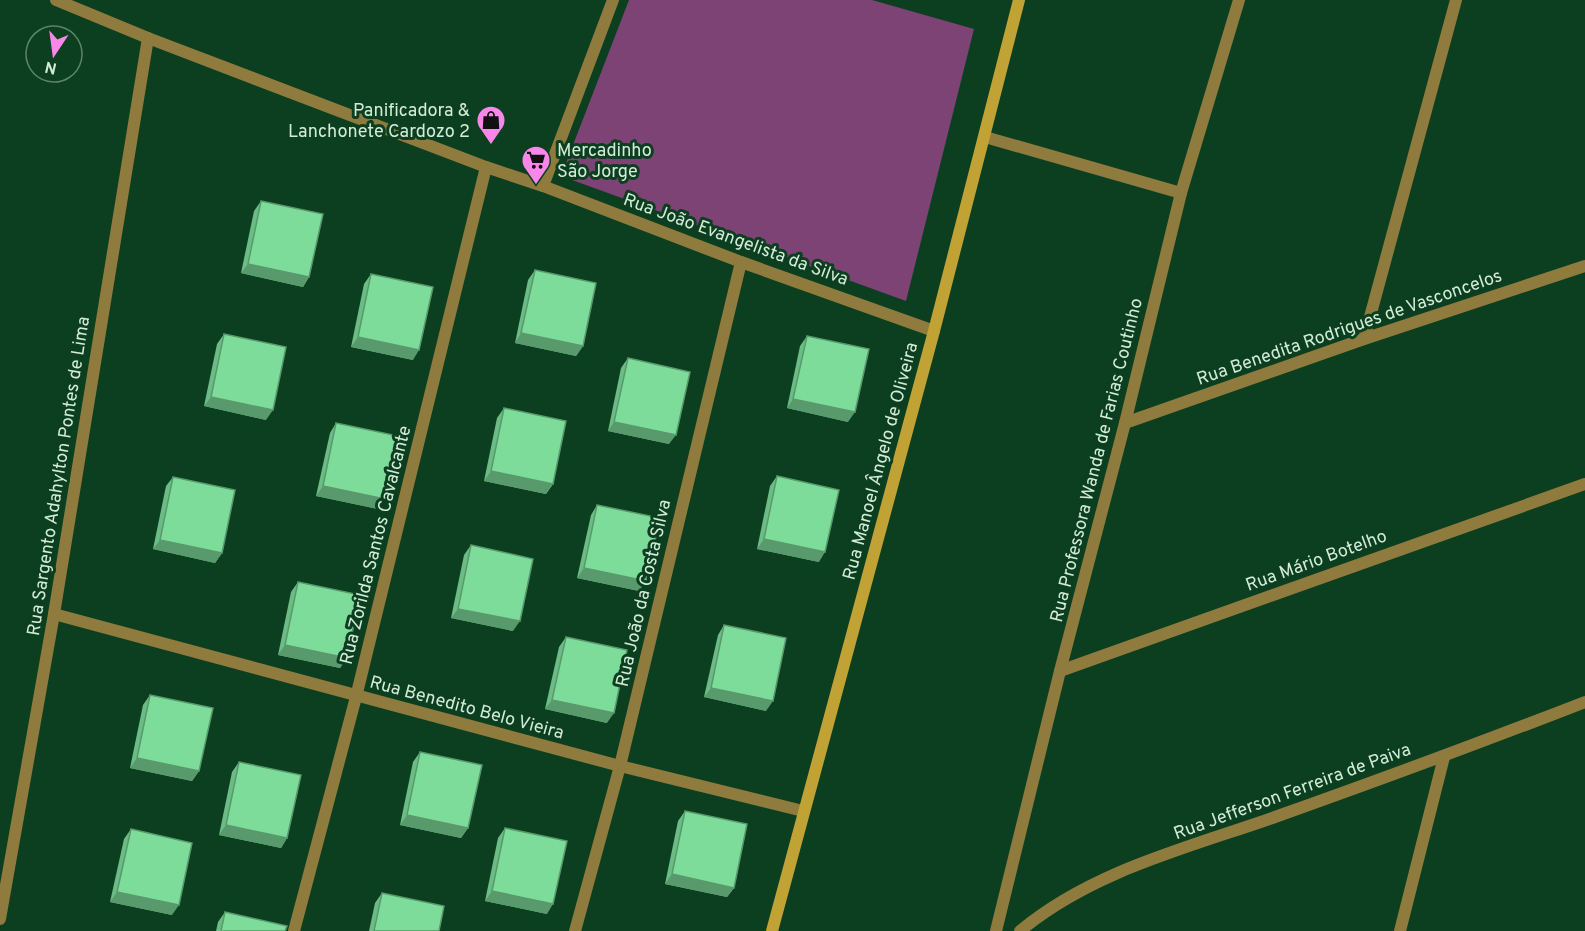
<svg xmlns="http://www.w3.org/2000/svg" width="1585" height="931" font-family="Overpass,sans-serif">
<rect width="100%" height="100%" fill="#0c3e20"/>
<path fill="#7c4374" d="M629 0H872L974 29 906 301 561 176Z"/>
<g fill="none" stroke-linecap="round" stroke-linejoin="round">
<g stroke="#8e7b3d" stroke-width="12">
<path d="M56 0 148 38 486 167 543 186 741 262 934 331"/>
<path d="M985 137 1181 193"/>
<path d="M543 186 613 0"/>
<path d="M1364 339 1456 0"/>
<path d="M1125 423 1364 339 1585 266"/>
<path d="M54 614 620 766 803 811"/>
<path d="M1060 671 1585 484"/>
<path d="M0 919 54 614 148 38"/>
<path d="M294 931 356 697 486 167"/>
<path d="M575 931 620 766 741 262"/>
<path d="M996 931 1060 671 1125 423 1181 193 1239 0"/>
<path d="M1020 931C1092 871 1187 848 1275 817 1379 780 1482 742 1585 702"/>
<path d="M1400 931 1444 757"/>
</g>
<path stroke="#c1a235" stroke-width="12" d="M772 931 934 331 1019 0"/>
</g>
<g fill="#6cbd85">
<path d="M261 201 309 277 303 287 241 273 254 211Z"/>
<path d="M535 270 583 346 576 356 515 343 528 280Z"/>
<path d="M371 274 413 360 351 347 364 284Z"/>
<path d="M224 334 266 420 204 406 217 344Z"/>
<path d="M807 336 848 422 787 408 800 346Z"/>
<path d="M628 358 669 444 608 431 621 368Z"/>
<path d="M504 408 553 484 546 494 484 481 497 418Z"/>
<path d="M336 423 378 509 316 496 330 433Z"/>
<path d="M777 476 819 562 757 549 770 486Z"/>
<path d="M173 477 222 553 215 563 153 549 166 486Z"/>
<path d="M597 505 639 591 577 578 591 515Z"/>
<path d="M471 545 513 631 451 618 464 555Z"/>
<path d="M298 582 347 658 340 668 278 655 291 592Z"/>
<path d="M724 625 766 711 704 697 718 635Z"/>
<path d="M566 637 607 723 545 709 559 647Z"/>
<path d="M150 695 199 771 192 781 130 768 143 705Z"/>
<path d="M420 752 468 828 461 838 400 825 413 762Z"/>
<path d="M239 762 287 838 281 848 219 835 232 772Z"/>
<path d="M685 811 734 888 727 897 665 884 678 821Z"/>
<path d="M505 828 547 914 485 901 498 838Z"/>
<path d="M131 829 172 915 110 902 124 839Z"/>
<path d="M382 893 439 931H369L375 903Z"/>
<path d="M225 912 285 931H216L218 922Z"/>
</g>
<g fill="#589a6c">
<path d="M248 264 309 277 303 287 241 273Z"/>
<path d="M521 333 583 346 576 356 515 343Z"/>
<path d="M358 337 419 350 413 360 351 347Z"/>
<path d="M211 397 273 410 266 420 204 406Z"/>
<path d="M793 399 855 412 848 422 787 408Z"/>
<path d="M614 422 676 435 669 444 608 431Z"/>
<path d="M491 471 553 484 546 494 484 481Z"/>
<path d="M323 486 385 499 378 509 316 496Z"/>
<path d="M764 539 825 552 819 562 757 549Z"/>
<path d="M160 540 222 553 215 563 153 549Z"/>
<path d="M584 568 646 581 639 591 577 578Z"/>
<path d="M458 609 520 621 513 631 451 618Z"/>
<path d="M285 645 347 658 340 668 278 655Z"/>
<path d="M711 688 773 701 766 711 704 697Z"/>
<path d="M552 700 614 713 607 723 545 709Z"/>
<path d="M137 758 199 771 192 781 130 768Z"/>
<path d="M407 815 468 828 461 838 400 825Z"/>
<path d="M226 825 287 838 281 848 219 835Z"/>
<path d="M672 874 734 888 727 897 665 884Z"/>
<path d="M492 891 553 904 547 914 485 901Z"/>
<path d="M117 892 179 905 172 915 110 902Z"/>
</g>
<g fill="#7edc9b" stroke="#589a6c" stroke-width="1.5">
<path d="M261 201 323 214 309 277 248 264Z"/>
<path d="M535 270 596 283 583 346 521 333Z"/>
<path d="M371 274 433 287 419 350 358 337Z"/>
<path d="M224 334 286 347 273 410 211 397Z"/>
<path d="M807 336 869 349 855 412 793 399Z"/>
<path d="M628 358 690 372 676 435 614 422Z"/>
<path d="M504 408 566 421 553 484 491 471Z"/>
<path d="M336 423 398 436 385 499 323 486Z"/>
<path d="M777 476 839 490 825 552 764 539Z"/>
<path d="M173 477 235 490 222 553 160 540Z"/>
<path d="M597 505 660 518 646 581 584 568Z"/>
<path d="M471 545 533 559 520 621 458 609Z"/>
<path d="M298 582 360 595 347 658 285 645Z"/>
<path d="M724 625 786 638 773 701 711 688Z"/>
<path d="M566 637 627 650 614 713 552 700Z"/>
<path d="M150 695 213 708 199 771 137 758Z"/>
<path d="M420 752 482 765 468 828 407 815Z"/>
<path d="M239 762 301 775 287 838 226 825Z"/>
<path d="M685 811 747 824 734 888 672 874Z"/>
<path d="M505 828 567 841 553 904 492 891Z"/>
<path d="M131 829 192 843 179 905 117 892Z"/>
<path d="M382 893 444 906 439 931H374Z"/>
<path d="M225 912 287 926 285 931H221Z"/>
</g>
<defs>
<g id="shop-pin" transform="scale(1.5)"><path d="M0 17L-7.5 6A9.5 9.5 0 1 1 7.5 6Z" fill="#f987e9" stroke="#0c3e20"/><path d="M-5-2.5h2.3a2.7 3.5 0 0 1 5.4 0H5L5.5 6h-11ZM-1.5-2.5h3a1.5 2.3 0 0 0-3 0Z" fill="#111"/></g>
<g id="supermarket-pin" transform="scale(1.5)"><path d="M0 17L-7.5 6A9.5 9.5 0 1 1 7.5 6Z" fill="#f987e9" stroke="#0c3e20"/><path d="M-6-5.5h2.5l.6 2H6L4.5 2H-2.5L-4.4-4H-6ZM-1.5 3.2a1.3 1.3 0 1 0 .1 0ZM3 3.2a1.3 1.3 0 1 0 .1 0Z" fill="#111"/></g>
</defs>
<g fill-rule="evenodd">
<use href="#shop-pin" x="491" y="120"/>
<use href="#supermarket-pin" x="536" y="160"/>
</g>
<g text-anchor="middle" stroke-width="6" stroke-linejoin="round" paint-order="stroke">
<g font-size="18" fill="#d3ecd8" stroke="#0c3e20" text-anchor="end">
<text x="470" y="116">Panificadora &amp;<tspan x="470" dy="21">Lanchonete Cardozo 2</tspan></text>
<text x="557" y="156" text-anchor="start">Mercadinho<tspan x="557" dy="21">São Jorge</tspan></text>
</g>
<g font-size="18" fill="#d3ecd8" stroke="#0c3e20">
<text transform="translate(736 239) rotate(20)" y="6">Rua João Evangelista da Silva</text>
<text transform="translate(1349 327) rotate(-19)" y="6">Rua Benedita Rodrigues de Vasconcelos</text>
<text transform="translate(1096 460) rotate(-76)" y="6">Rua Professora Wanda de Farias Coutinho</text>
<text transform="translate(880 461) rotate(-75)" y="6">Rua Manoel Ângelo de Oliveira</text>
<text transform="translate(58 476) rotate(-81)" y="6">Rua Sargento Adahylton Pontes de Lima</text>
<text transform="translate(375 545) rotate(-76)" y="6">Rua Zorilda Santos Cavalcante</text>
<text transform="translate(1316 560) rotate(-20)" y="6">Rua Mário Botelho</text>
<text transform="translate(643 593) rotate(-77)" y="6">Rua João da Costa Silva</text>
<text transform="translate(467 707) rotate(15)" y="6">Rua Benedito Belo Vieira</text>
<text transform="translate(1292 791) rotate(-20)" y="6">Rua Jefferson Ferreira de Paiva</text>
</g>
</g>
<g transform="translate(54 54) rotate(193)"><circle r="28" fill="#0c3e20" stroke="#5c846a" stroke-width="1.5"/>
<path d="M0-4.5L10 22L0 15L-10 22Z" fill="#f987e9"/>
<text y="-9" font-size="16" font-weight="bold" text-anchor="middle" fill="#d3ecd8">N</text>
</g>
</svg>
